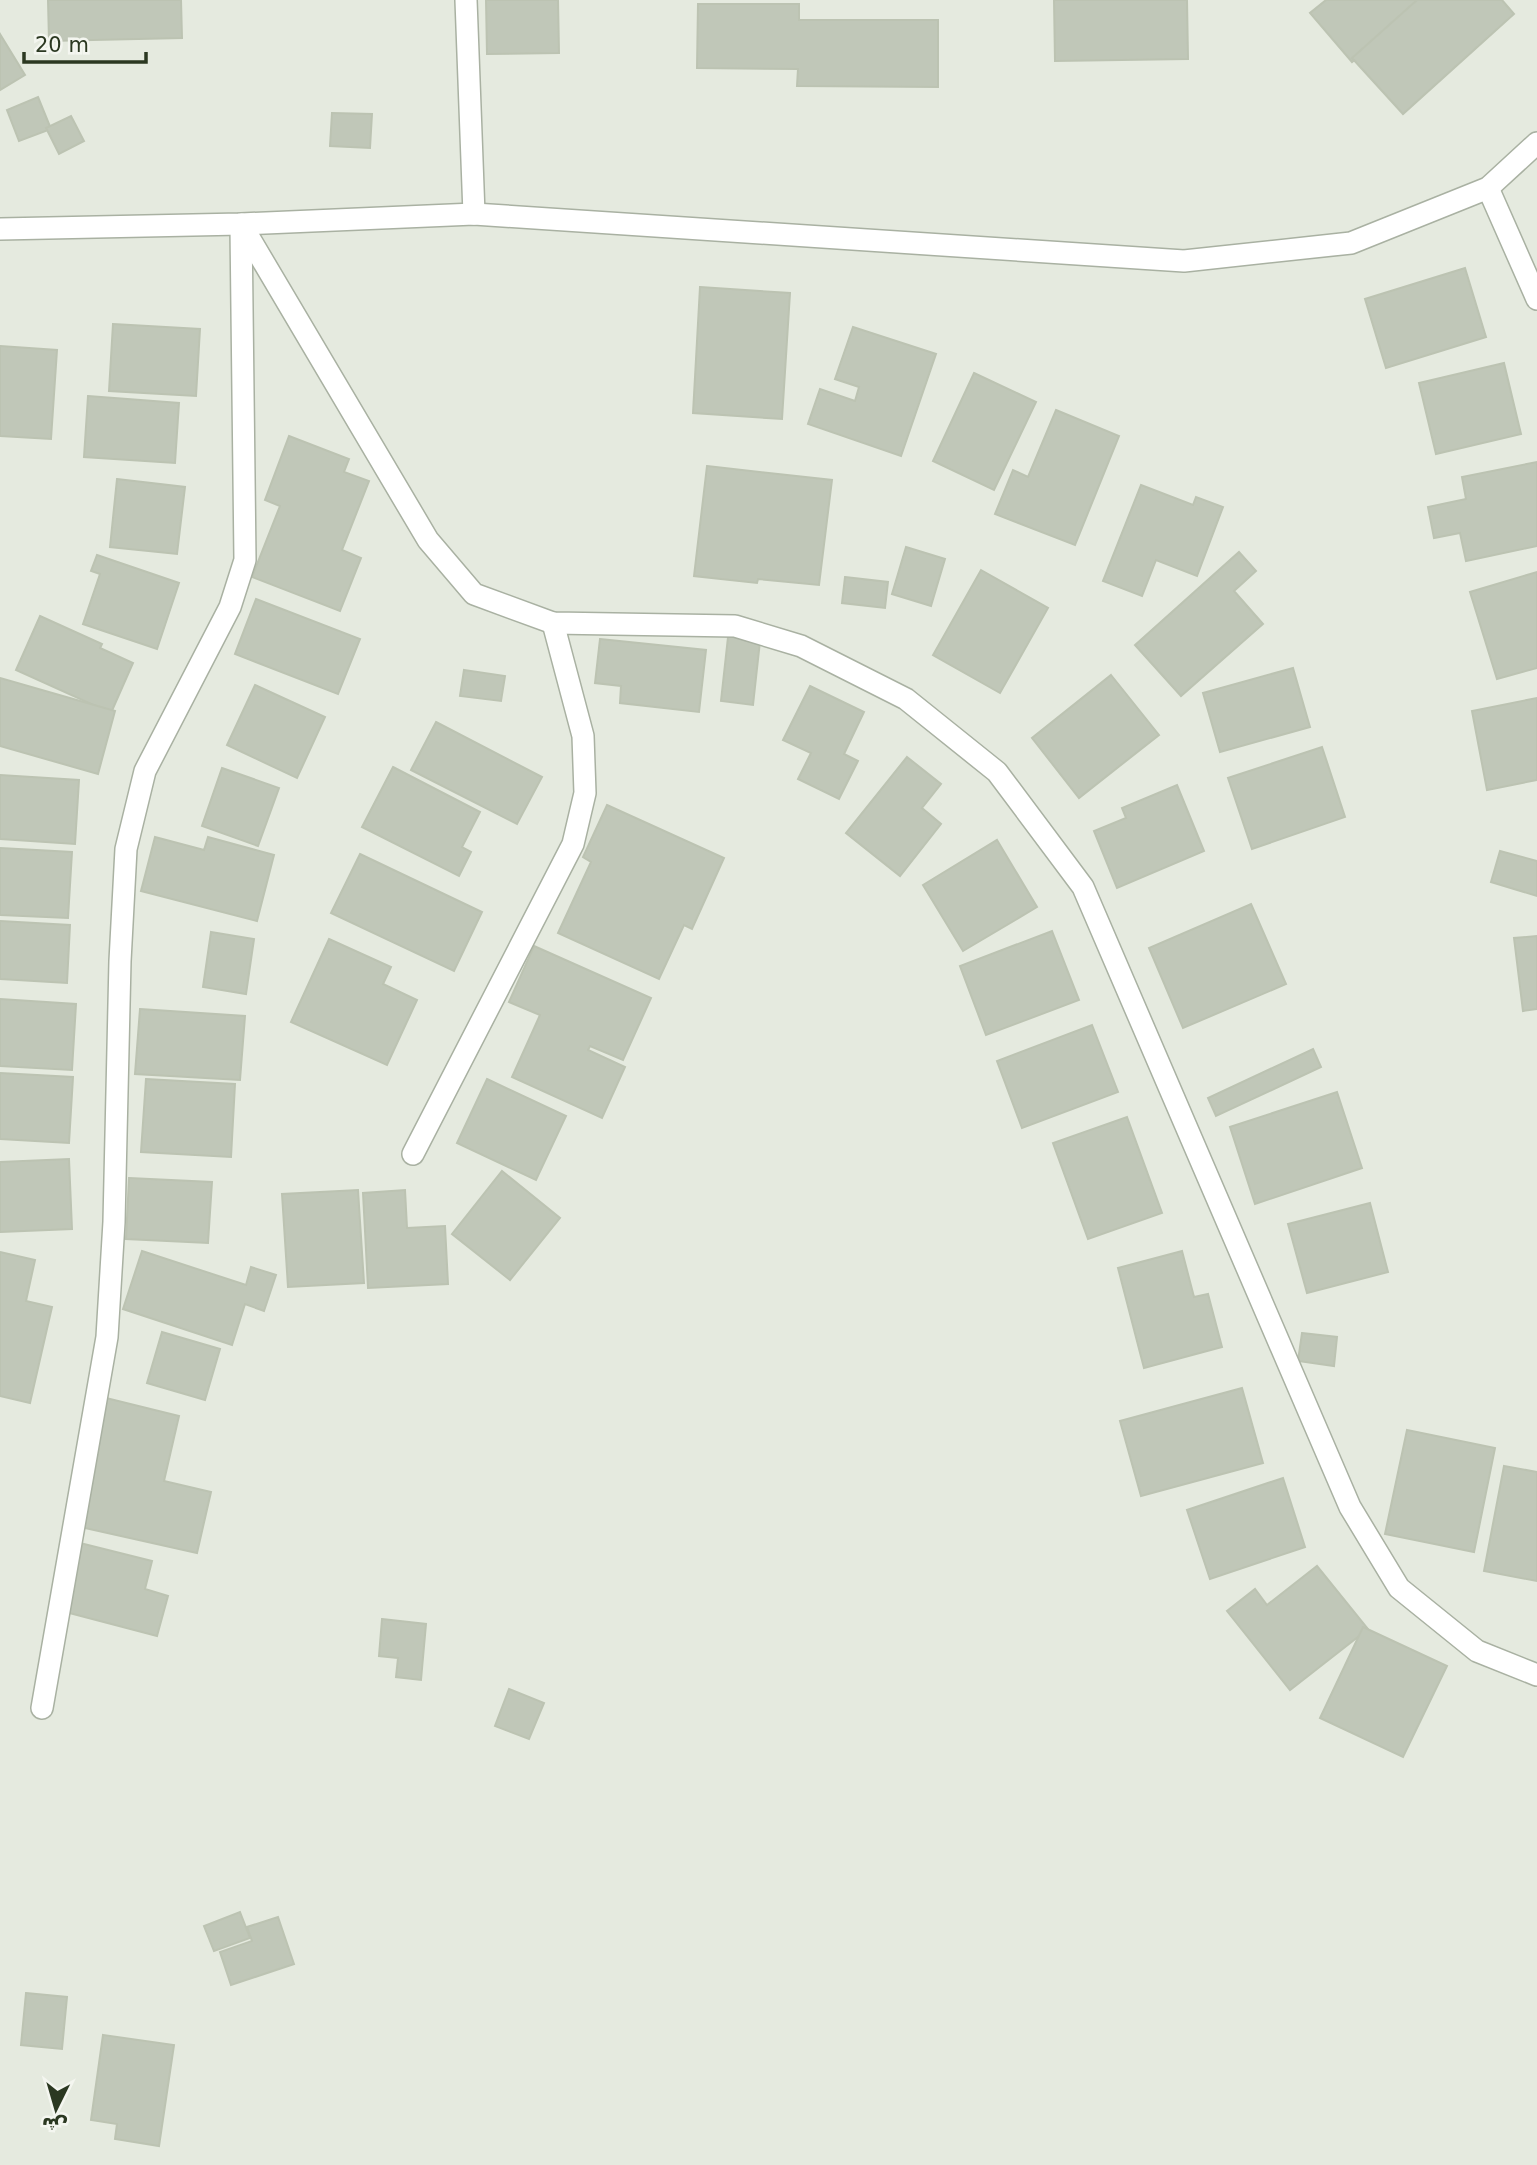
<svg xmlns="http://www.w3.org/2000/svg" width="1537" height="2165" font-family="'DejaVu Sans',Cairo,sans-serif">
<rect width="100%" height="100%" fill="#e5eadf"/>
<g fill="#c0c7b8" stroke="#bcc3b2" stroke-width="2">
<path d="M48 0H181L182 38 49 41Z"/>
<path d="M486 0H558L559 53 487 54Z"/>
<path d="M1054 0H1187L1188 59 1055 61Z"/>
<path d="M1326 0H1426L1352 62 1310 13Z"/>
<path d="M1417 0H1502L1514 14 1403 114 1352 58Z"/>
<path d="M698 4H799V20H938V87L797 86 798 69 697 68Z"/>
<path d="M0 34 25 75 0 90Z"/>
<path d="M38 97 51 129 19 141 7 110Z"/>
<path d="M332 113 372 114 370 148 330 146Z"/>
<path d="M71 116 84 141 59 154 46 128Z"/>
<path d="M1465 268 1486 337 1386 368 1365 299Z"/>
<path d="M700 287 790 293 782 419 693 413Z"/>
<path d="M113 324 200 329 196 396 109 391Z"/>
<path d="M853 327 936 354 901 456 808 424 820 389 855 401 859 387 835 379Z"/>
<path d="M0 346 57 350 51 439 0 436Z"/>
<path d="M1504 363 1521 434 1436 454 1419 383Z"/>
<path d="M974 373 1036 402 994 490 933 461Z"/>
<path d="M88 396 179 403 175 463 84 457Z"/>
<path d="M1056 410 1119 436 1075 545 995 514 1013 470 1028 477Z"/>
<path d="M289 436 349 459 344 472 369 481 342 550 361 558 340 611 252 577 280 506 265 500Z"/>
<path d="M1537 462V546L1466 561 1460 533 1434 538 1428 507 1466 499 1462 477Z"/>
<path d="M707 466 832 480 819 585 758 579 757 583 694 576Z"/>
<path d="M117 479 185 487 177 554 110 547Z"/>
<path d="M1141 485 1193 505 1196 497 1223 507 1197 576 1156 560 1142 596 1103 581Z"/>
<path d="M906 547 945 559 931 606 892 594Z"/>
<path d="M1239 552 1256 571 1234 591 1263 624 1181 696 1135 645Z"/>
<path d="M97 555 179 583 157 649 83 624 100 574 91 571Z"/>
<path d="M981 570 1048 608 1000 693 933 655Z"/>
<path d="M1537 572V668L1497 679 1470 592Z"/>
<path d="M845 577 888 582 885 608 842 603Z"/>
<path d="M256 599 360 639 338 694 235 654Z"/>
<path d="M40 616 102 644 100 648 133 663 111 713 16 670Z"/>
<path d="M729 628 761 632 753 705 721 701Z"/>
<path d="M600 639 706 650 699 712 620 703 621 686 595 683Z"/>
<path d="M1293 668 1310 727 1220 752 1203 693Z"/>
<path d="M464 670 505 676 501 701 460 696Z"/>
<path d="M1111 675 1159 735 1079 798 1032 738Z"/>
<path d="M0 678 115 711 98 774 0 746Z"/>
<path d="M255 685 325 717 297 778 227 745Z"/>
<path d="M810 686 864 712 844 754 858 761 839 799 798 779 811 753 783 740Z"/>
<path d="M1537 698V780L1487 790 1472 711Z"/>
<path d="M436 722 542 777 517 824 411 770Z"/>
<path d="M1322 747 1345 817 1252 849 1228 778Z"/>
<path d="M907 757 941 784 922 808 941 824 900 876 846 833Z"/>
<path d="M393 767 480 812 462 847 471 852 459 876 362 827Z"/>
<path d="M222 768 279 788 258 846 202 826Z"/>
<path d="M0 775 79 780 75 844 0 839Z"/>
<path d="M1177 785 1204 851 1117 888 1094 831 1126 818 1122 808Z"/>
<path d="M607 805 724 858 692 929 684 925 659 979 558 933 591 862 583 857Z"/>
<path d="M155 837 204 850 208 837 274 855 257 921 141 891Z"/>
<path d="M997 840 1037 907 963 951 923 885Z"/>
<path d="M0 848 72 852 68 918 0 915Z"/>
<path d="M1500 851 1537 861V896L1491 882Z"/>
<path d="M360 854 482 912 454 971 331 913Z"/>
<path d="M1251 904 1286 984 1183 1028 1149 948Z"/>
<path d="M0 921 70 925 67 983 0 979Z"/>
<path d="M1052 931 1079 1000 986 1035 960 966Z"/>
<path d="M211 932 254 939 246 994 203 987Z"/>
<path d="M1537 936V1009L1523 1011 1514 938Z"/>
<path d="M329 939 391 967 383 984 417 1000 387 1065 291 1022Z"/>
<path d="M534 946 651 998 623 1060 590 1046 588 1050 625 1067 602 1118 512 1077 540 1015 509 1002Z"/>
<path d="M0 999 76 1004 72 1070 0 1066Z"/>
<path d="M140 1009 245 1016 240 1080 135 1074Z"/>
<path d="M1092 1025 1118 1092 1022 1128 997 1061Z"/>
<path d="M1313 1049 1321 1067 1216 1116 1208 1098Z"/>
<path d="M0 1073 73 1077 69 1143 0 1139Z"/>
<path d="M146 1079 235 1084 231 1157 141 1152Z"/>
<path d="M487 1079 566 1116 536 1180 457 1143Z"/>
<path d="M1337 1092 1362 1168 1255 1204 1230 1127Z"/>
<path d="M1127 1117 1162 1213 1088 1239 1053 1143Z"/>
<path d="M69 1159 72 1229 0 1232V1162Z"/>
<path d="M502 1171 560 1218 510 1280 452 1234Z"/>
<path d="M129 1178 212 1182 208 1243 126 1239Z"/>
<path d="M358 1190 364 1283 288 1287 282 1194Z"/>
<path d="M405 1190 407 1228 445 1226 448 1284 368 1288 363 1193Z"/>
<path d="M1370 1203 1388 1272 1307 1293 1288 1224Z"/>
<path d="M142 1251 246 1285 251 1267 276 1275 264 1311 245 1304 232 1345 123 1309Z"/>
<path d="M1182 1251 1194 1297 1208 1294 1222 1347 1144 1368 1118 1268Z"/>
<path d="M0 1252 35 1260 26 1301 52 1307 30 1403 0 1396Z"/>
<path d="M162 1332 220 1349 205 1400 147 1383Z"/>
<path d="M1302 1333 1337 1337 1334 1366 1298 1361Z"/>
<path d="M1242 1388 1263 1463 1141 1496 1120 1421Z"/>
<path d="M106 1398 179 1416 164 1481 211 1492 197 1553 76 1526Z"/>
<path d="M1407 1430 1495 1448 1474 1552 1385 1534Z"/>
<path d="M1504 1466 1537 1472V1581L1484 1571Z"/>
<path d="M1283 1478 1305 1547 1210 1579 1187 1510Z"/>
<path d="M76 1542 152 1561 145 1589 168 1596 157 1636 58 1610Z"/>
<path d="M1317 1566 1368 1629 1290 1690 1227 1611 1255 1589 1267 1605Z"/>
<path d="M382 1619 426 1624 421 1680 396 1677 398 1658 379 1656Z"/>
<path d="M1363 1627 1447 1666 1403 1757 1320 1718Z"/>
<path d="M509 1689 544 1703 529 1739 495 1726Z"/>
<path d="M240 1912 250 1938 214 1951 204 1926Z"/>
<path d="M278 1917 294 1964 231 1985 220 1952 252 1941 247 1927Z"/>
<path d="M26 1993 67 1997 62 2049 21 2045Z"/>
<path d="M103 2035 174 2045 159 2146 115 2139 117 2124 91 2120Z"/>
</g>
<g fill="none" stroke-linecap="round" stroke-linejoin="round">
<g stroke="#a9b1a2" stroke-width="24">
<g id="minor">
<path d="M466 0 474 214"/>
<path d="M1488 188 1537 299"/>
<path d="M241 224 428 540 474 594 553 623 735 626 801 646 906 699 997 772 1083 887 1350 1507 1399 1588 1477 1651 1537 1675"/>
<path d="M0 229 241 224 474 214 1184 261 1351 243 1488 188 1537 143"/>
<path d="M413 1154 573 844 585 793 583 736 553 623"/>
<path d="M42 1708 107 1337 114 1222 120 961 126 849 145 771 230 607 245 560 241 226"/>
</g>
</g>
<use href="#minor" stroke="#fff" stroke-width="21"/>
</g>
<g transform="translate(56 2109) rotate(185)" stroke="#f4f6f0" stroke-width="5" paint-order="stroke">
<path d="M0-5L12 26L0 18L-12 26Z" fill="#2b3821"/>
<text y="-10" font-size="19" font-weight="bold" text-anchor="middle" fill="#2b3821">ش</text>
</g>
<path d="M24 52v10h122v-10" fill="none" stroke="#2b3821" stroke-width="3.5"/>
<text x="35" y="52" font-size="21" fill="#2b3821" stroke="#f4f6f0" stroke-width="5" paint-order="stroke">20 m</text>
</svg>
